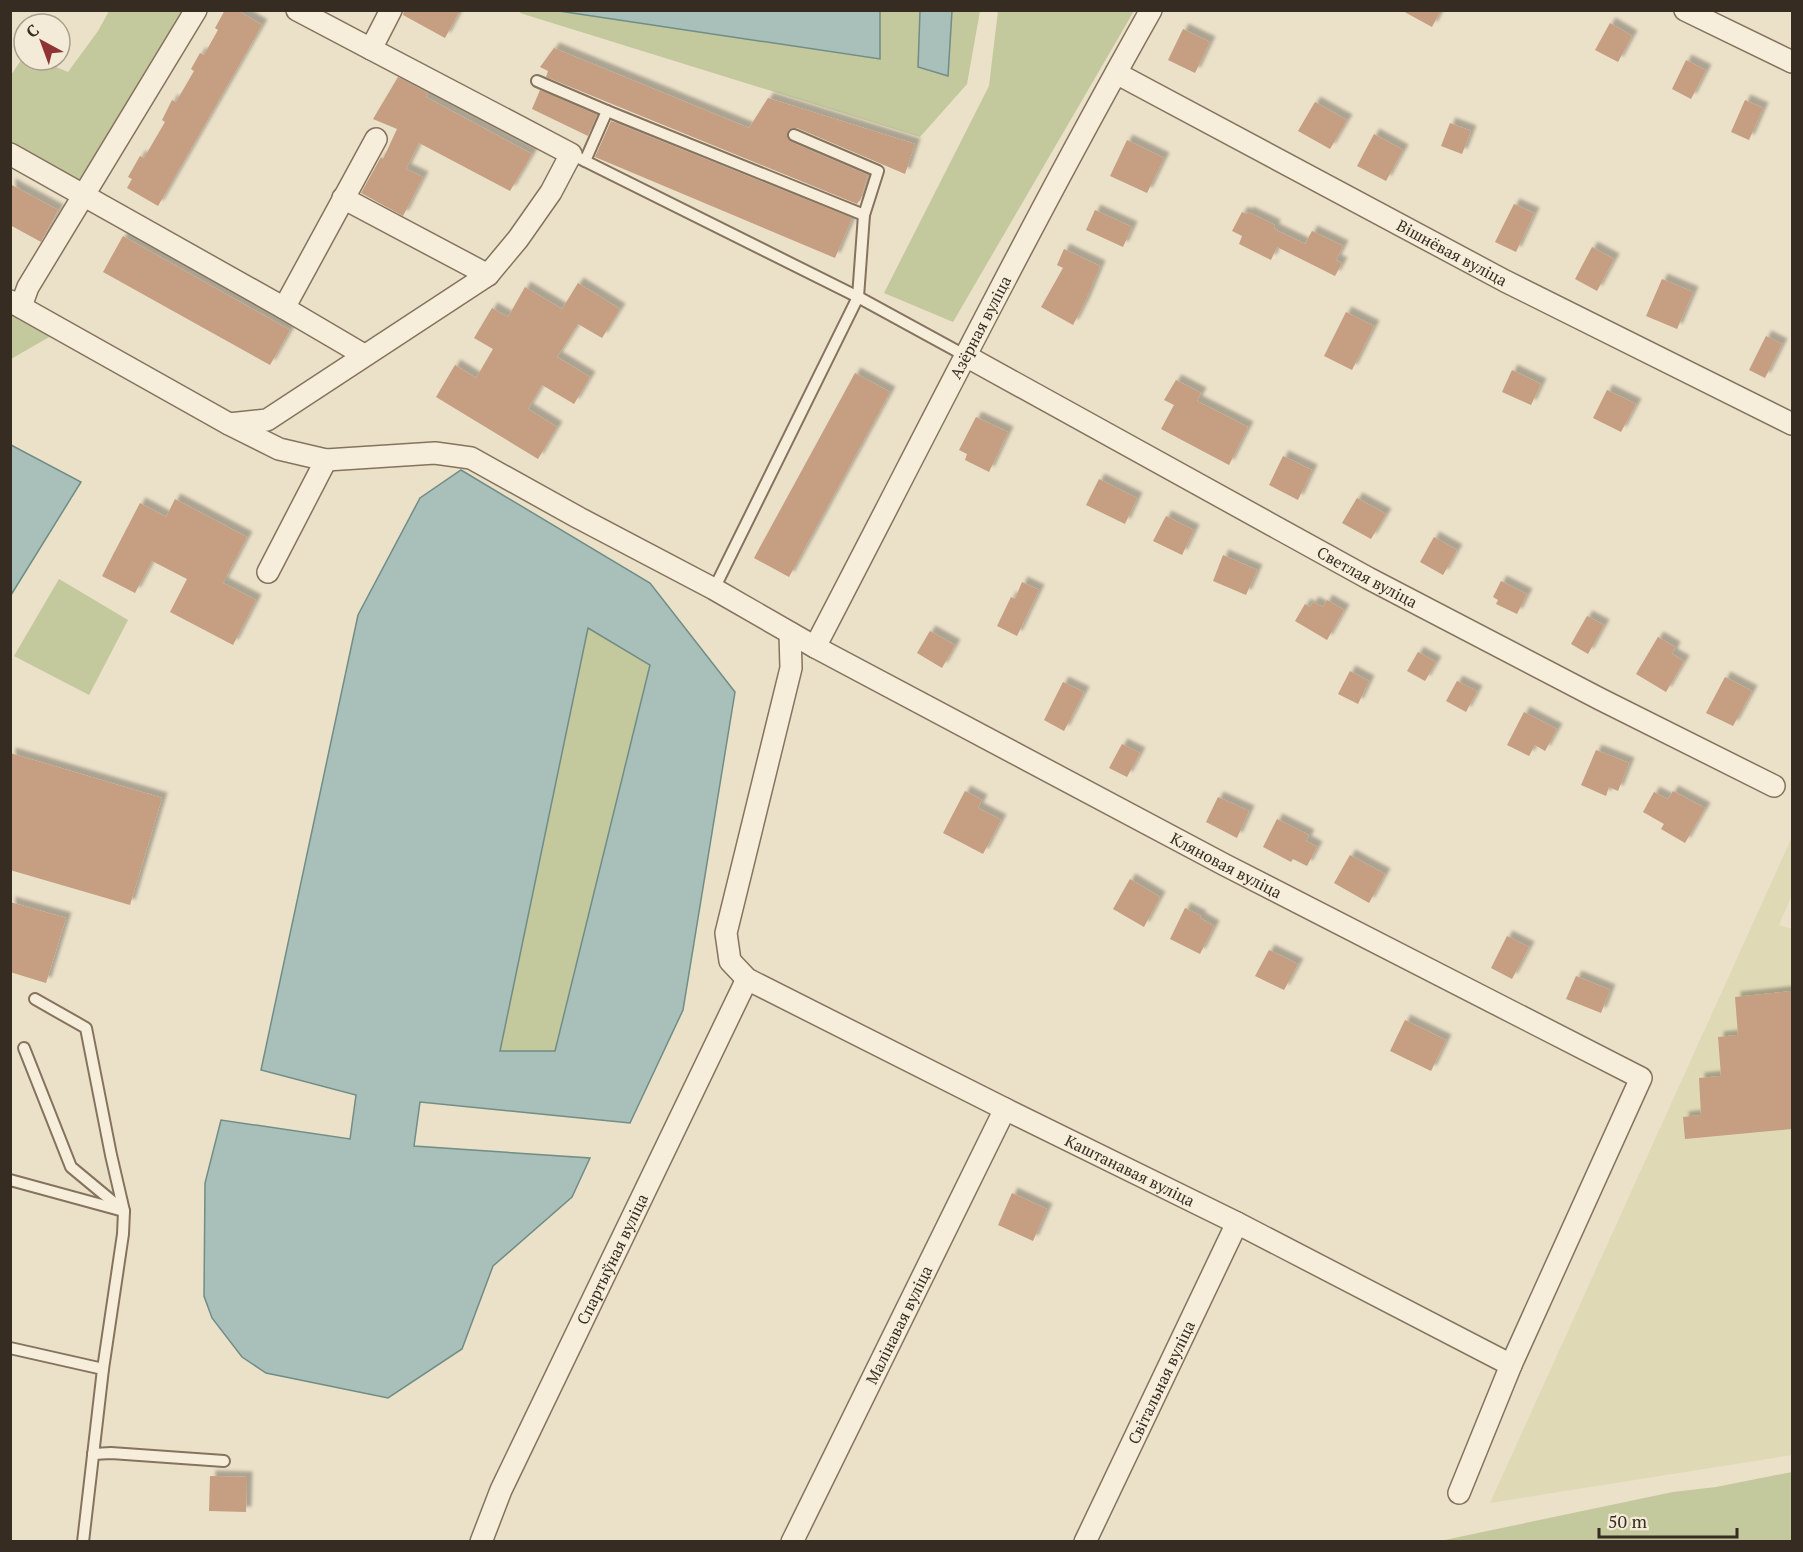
<svg xmlns="http://www.w3.org/2000/svg" width="1803" height="1552" font-family="'PT Serif',serif">
<defs>
<filter id="shadow"><feDropShadow dx="5.5" dy="-5.5" stdDeviation="1.5" flood-color="#0004"/></filter>
</defs>
<rect width="100%" height="100%" fill="#ebe0c8"/>
<path fill="#e0d9b6" d="M1792 837V895L1779 925 1792 929V1455L1490 1503Z"/>
<g fill="#c3c89d">
<path d="M109 11H190L82 185 11 144V75L24 56V60H39L68 72 98 31Z"/>
<path d="M521 11H559L880 59V11H920L918 67 948 76 952 11H980L967 84 920 137 520 13Z"/>
<path d="M998 11H1134L953 322 884 293 989 86Z"/>
<path d="M11 314 51 336 11 359Z"/>
<path d="M59 579 128 620 89 695 14 656Z"/>
<path d="M588 628 650 664 555 1051H500Z"/>
<path d="M1792 1472V1541H1440L1673 1492 1716 1487Z"/>
</g>
<g fill="#a9bfb9" stroke="#708d86" stroke-width="1.5" fill-rule="evenodd">
<path d="M559 11H880V59Z"/>
<path d="M920 11H952L948 76 918 67Z"/>
<path d="M11 445 81 482 11 595Z"/>
<path d="M461 470 650 583 735 692 683 1010 630 1123 420 1102 414 1146 590 1158 572 1197 493 1266 462 1349 388 1398 266 1373 242 1357 212 1318 204 1296 205 1183 221 1120 350 1139 356 1095 261 1070 358 615 420 498ZM588 628 650 665 555 1051H500Z"/>
</g>
<g fill="#c69e81" filter="url(#shadow)">
<path d="M225 10H237L262 25 158 206 127 188 132 179 128 177 140 156 144 158 165 122 162 120 172 100 176 102 194 71 191 69 200 53 204 55 218 30 215 28Z"/>
<path d="M404 10H460L445 38 403 15Z"/>
<path d="M1401 10H1441L1432 27Z"/>
<path d="M1610 23 1632 36 1618 62 1595 50Z"/>
<path d="M1183 29 1210 42 1195 73 1168 60Z"/>
<path d="M554 48 749 128 768 98 915 144 905 174 797 128 789 129 787 136 791 142 868 175 860 201H859L857 204 546 77 548 71 540 67Z"/>
<path d="M1686 60 1706 70 1691 99 1672 89Z"/>
<path d="M398 77 428 93 426 97 532 154 510 191 419 143 406 169 423 177 403 216 361 193 381 157 383 159 397 129 373 119Z"/>
<path d="M540 90 597 115 588 136 532 109Z"/>
<path d="M1745 100 1763 108 1749 140 1731 132Z"/>
<path d="M1315 102 1347 120 1330 149 1298 131Z"/>
<path d="M611 121 852 218 835 258 595 157Z"/>
<path d="M1450 123 1471 131 1462 154 1441 146Z"/>
<path d="M1374 134 1403 150 1386 181 1357 166Z"/>
<path d="M1127 140 1164 158 1147 193 1110 176Z"/>
<path d="M10 184 58 210 41 242 10 225Z"/>
<path d="M1514 204 1534 213 1516 252 1495 242Z"/>
<path d="M1095 210 1132 227 1123 247 1086 230Z"/>
<path d="M1242 212 1247 214 1248 212 1275 225 1274 229 1305 244 1312 231 1343 246 1336 260 1342 263 1335 276 1277 247 1271 260 1239 244 1242 236 1232 231Z"/>
<path d="M123 236 290 330 270 365 103 272Z"/>
<path d="M1592 247 1614 259 1597 291 1575 279Z"/>
<path d="M1064 249 1100 266 1084 304 1073 325 1041 307 1063 268 1057 265Z"/>
<path d="M1662 279 1693 292 1677 329 1646 316Z"/>
<path d="M578 283 620 309 602 338 578 324 557 357 590 377 574 404 542 385 528 409 557 427 538 459 436 397 455 365 476 378 493 349 474 338 492 308 508 317 525 287 562 309Z"/>
<path d="M1346 312 1374 326 1352 370 1324 356Z"/>
<path d="M1766 336 1782 344 1765 378 1749 370Z"/>
<path d="M1512 370 1541 384 1531 405 1502 392Z"/>
<path d="M855 373 890 392 789 577 754 558Z"/>
<path d="M1176 380 1201 393 1197 401 1248 427 1229 465 1161 429 1174 405 1164 400Z"/>
<path d="M1607 390 1636 404 1621 432 1593 418Z"/>
<path d="M976 417 1008 432 989 472 965 460 967 454 959 450Z"/>
<path d="M1283 456 1312 470 1298 500 1269 485Z"/>
<path d="M1099 479 1137 498 1125 524 1086 505Z"/>
<path d="M1357 498 1386 514 1371 539 1342 523Z"/>
<path d="M175 499 247 537 223 583 256 600 233 645 170 612 187 579 152 561 135 593 102 576 140 503 166 517Z"/>
<path d="M1166 516 1194 530 1182 555 1153 541Z"/>
<path d="M1434 537 1457 550 1443 575 1420 562Z"/>
<path d="M1223 555 1257 570 1246 595 1213 581Z"/>
<path d="M1501 581 1527 594 1517 614 1496 604 1498 600 1493 597Z"/>
<path d="M1022 582 1039 590 1017 636 997 626 1011 597 1015 599Z"/>
<path d="M1327 600 1344 610 1327 640 1295 621 1305 604 1310 607 1313 602 1323 607Z"/>
<path d="M1587 616 1604 625 1588 654 1571 644Z"/>
<path d="M930 631 955 645 942 668 917 653Z"/>
<path d="M1658 637 1675 647 1672 654 1684 661 1666 692 1636 674Z"/>
<path d="M1418 652 1436 662 1425 681 1407 671Z"/>
<path d="M1350 671 1369 681 1358 704 1338 694Z"/>
<path d="M1725 677 1752 691 1733 726 1706 713Z"/>
<path d="M1457 681 1477 691 1466 712 1446 701Z"/>
<path d="M1063 682 1084 692 1064 731 1044 720Z"/>
<path d="M1524 712 1557 729 1545 751 1535 745 1529 756 1507 745Z"/>
<path d="M1122 744 1140 753 1127 777 1109 768Z"/>
<path d="M1596 750 1629 763 1618 791 1609 787 1606 796 1581 785Z"/>
<path d="M10 753 162 798 130 905 10 870Z"/>
<path d="M965 791 982 800 978 808 1001 820 983 854 943 833Z"/>
<path d="M1673 791 1705 808 1685 843 1661 829 1664 824 1643 812 1654 792 1668 799Z"/>
<path d="M1218 797 1249 811 1237 838 1206 822Z"/>
<path d="M1277 819 1309 835 1306 841 1317 847 1307 866 1293 859 1291 862 1263 847Z"/>
<path d="M1350 855 1385 874 1369 903 1334 883Z"/>
<path d="M1130 879 1160 897 1144 927 1113 909Z"/>
<path d="M10 902 66 918 46 983 10 972Z"/>
<path d="M1185 908 1201 916 1200 918 1214 926 1200 954 1170 939Z"/>
<path d="M1507 936 1529 947 1512 979 1491 968Z"/>
<path d="M1269 950 1298 964 1284 990 1255 976Z"/>
<path d="M1576 976 1610 990 1601 1013 1566 999Z"/>
<path d="M1792 991V1129L1685 1139 1683 1117 1701 1115 1699 1078 1721 1076 1718 1037 1738 1035 1735 997Z"/>
<path d="M1405 1020 1446 1040 1431 1071 1390 1051Z"/>
<path d="M1012 1193 1047 1209 1033 1241 998 1225Z"/>
<path d="M210 1476 247 1477 246 1512 209 1511Z"/>
</g>
<g fill="none" stroke-linecap="round" stroke-linejoin="round">
<g stroke="#85735e" stroke-width="14">
<g id="service">
<path d="M537 81 607 111 864 215"/>
<path d="M571 154 858 297 966 356"/>
<path d="M585 161 607 111"/>
<path d="M714 589 858 297 864 215 878 171 794 135"/>
<path d="M35 999 86 1028 111 1155 124 1211 123 1234 103 1369"/>
<path d="M24 1048 71 1167 124 1211"/>
<path d="M10 1180 120 1210"/>
<path d="M10 1348 103 1369 83 1542"/>
<path d="M93 1454 111 1453 224 1461"/>
</g>
</g>
<g stroke="#85735e" stroke-width="24">
<g id="minor">
<path d="M297 10 371 49 391 10"/>
<path d="M1685 10 1792 62"/>
<path id="s1" d="M1116 73 1505 281 1792 424"/>
<path d="M10 154 284 308 364 355"/>
<path d="M343 198 488 275"/>
<path id="s2" d="M10 301 229 424 279 449 326 460 435 453 471 458 579 518 714 589 815 647 1225 865 1641 1078 1511 1365 1459 1493"/>
<path d="M21 306 28 287 196 10"/>
<path d="M284 308 376 139"/>
<path id="s3" d="M966 356 1368 578 1600 699 1774 786"/>
<path d="M229 424 267 420 488 275 518 239 551 192 571 154 371 49"/>
<path d="M268 572 326 460"/>
<path id="s4" d="M790 633 791 668 726 933 730 961 747 979 1005 1109 1237 1223 1511 1365"/>
<path id="s5" d="M815 647C926 434 1033 219 1151 10"/>
<path id="s6" d="M481 1542 501 1490 747 979"/>
<path id="s7" d="M792 1542 1005 1109"/>
<path id="s8" d="M1085 1542 1237 1223"/>
</g>
</g>
<use href="#service" stroke="#f6eedb" stroke-width="10"/>
<use href="#minor" stroke="#f6eedb" stroke-width="21"/>
</g>
<g text-anchor="middle" stroke-width="6" stroke-linejoin="round" paint-order="stroke">
<g font-size="16" fill="#372c21" stroke="#f3ebd7">
<text dy="6" stroke="none"><textPath href="#s1" startOffset="381">Вішнёвая вуліца</textPath></text>
<text dy="6" stroke="none"><textPath href="#s5" startOffset="360">Азёрная вуліца</textPath></text>
<text dy="6" stroke="none"><textPath href="#s3" startOffset="458">Светлая вуліца</textPath></text>
<text dy="6" stroke="none"><textPath href="#s2" startOffset="1359">Кляновая вуліца</textPath></text>
<text dy="6" stroke="none"><textPath href="#s4" startOffset="789">Каштанавая вуліца</textPath></text>
<text dy="6" stroke="none"><textPath href="#s6" startOffset="312">Спартыўная вуліца</textPath></text>
<text dy="6" stroke="none"><textPath href="#s7" startOffset="242">Малінавая вуліца</textPath></text>
<text dy="6" stroke="none"><textPath href="#s8" startOffset="177">Світальная вуліца</textPath></text>
</g>
</g>
<rect width="1803" height="1552" fill="none" stroke="#372c21" stroke-width="24"/>
<g transform="translate(42 42) rotate(319)"><circle r="28" fill="#f3ebd7" stroke="#a89f8e" stroke-width="1.5"/>
<path d="M0-4.5L10 22L0 15L-10 22Z" fill="#8f3434"/>
<text y="-9" font-size="16" font-weight="bold" text-anchor="middle" fill="#372c21">С</text>
</g>
<path d="M1599 1528v9h138v-9" fill="none" stroke="#372c21" stroke-width="3"/>
<text x="1608" y="1528" font-size="18" fill="#372c21" stroke="#f3ebd7" stroke-width="4.5" paint-order="stroke">50 m</text>
</svg>
